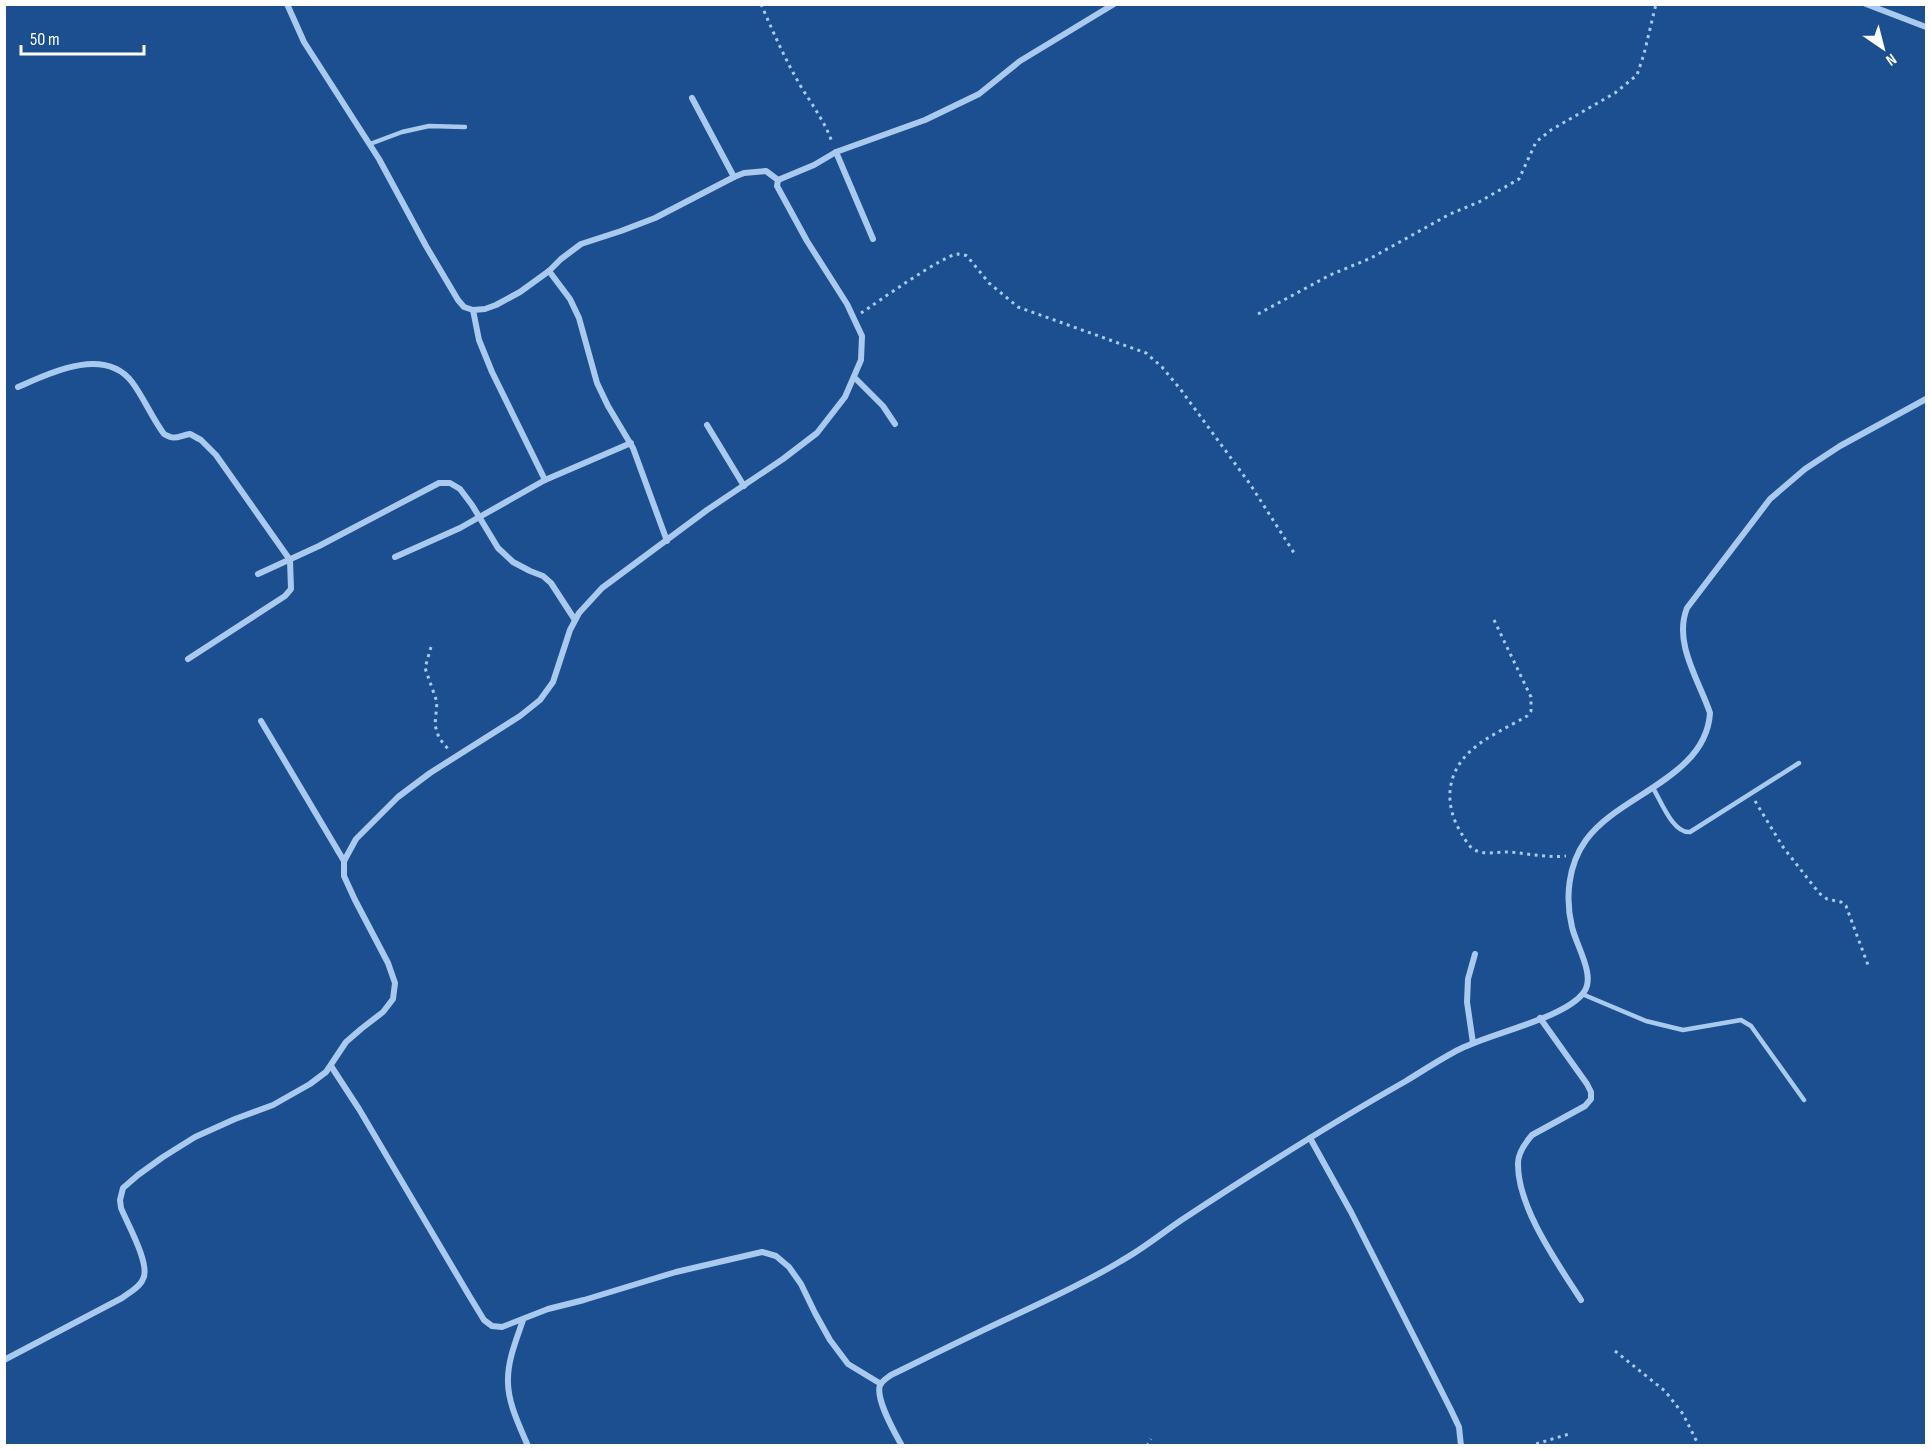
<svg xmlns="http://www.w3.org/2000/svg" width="1931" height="1450" font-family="'Sofia Sans Condensed',sans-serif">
<rect width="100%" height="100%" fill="#1b4f8f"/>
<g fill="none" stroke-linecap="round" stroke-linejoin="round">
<g stroke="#a9c9ee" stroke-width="3" stroke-dasharray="3 4.5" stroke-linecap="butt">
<path d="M761 4C773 32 785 59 800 85 812 105 824 120 832 142"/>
<path d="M861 313C878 302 943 255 958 254 959 254 966 255 967 256L989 283 1018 307 1146 353 1162 367 1181 390 1250 484 1296 556"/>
<path d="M1258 314 1330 275 1371 258 1450 214 1479 202 1519 179 1536 142 1551 130 1615 93 1637 75 1644 54 1656 4"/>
<path d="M1494 620 1531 697V711L1527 716C1507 728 1478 740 1463 759 1444 783 1447 812 1463 836 1466 841 1469 847 1475 850 1483 855 1497 852 1507 852 1527 853 1545 858 1566 856"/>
<path d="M431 647 425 668 437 702 435 725 439 738 448 749"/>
<path d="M1755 801 1783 847 1819 893 1827 899 1841 902 1846 906 1868 965"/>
<path d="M1615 1351 1665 1391 1683 1414 1699 1446"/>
<path d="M1147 1446 1151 1439"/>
<path d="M1529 1446 1569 1434"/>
</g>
<g stroke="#a9c9ee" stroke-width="4.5">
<path d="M370 144 402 132 429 126 465 127"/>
<path d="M1653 788C1661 801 1673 834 1690 832L1799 763"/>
<path d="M1582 994 1646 1021 1683 1030 1741 1020 1751 1026 1804 1100"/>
</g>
<g stroke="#a9c9ee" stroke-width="6">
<path d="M287 4 304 42 379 159 426 246 458 300 464 307 473 310 485 309 496 305 520 292 549 271 561 259 581 244 621 231 655 218 734 177 744 173 766 171 778 180"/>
<path d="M1866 4 1926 27"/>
<path d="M692 98 734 177"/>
<path d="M836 152 873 239"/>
<path d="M549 271 570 299 579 318 597 383 608 406 633 448 667 541"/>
<path d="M473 310 479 340 492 372 545 480"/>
<path d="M854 377 883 406 895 424"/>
<path d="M18 387C50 373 104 346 132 382 144 398 152 418 164 434 176 441 178 436 190 434L201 440 216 455 290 560 291 589 285 596 188 659"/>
<path d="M707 425 744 486"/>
<path d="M395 557 460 528 545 480 631 443"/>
<path d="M258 574 319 546 439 483H450L460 489 472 505 498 548 513 562 530 571 543 576 551 583 575 620"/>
<path d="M261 721 344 861"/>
<path d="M1540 1018 1587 1084 1591 1092V1099L1585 1106 1532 1135C1526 1142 1518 1153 1518 1163 1517 1207 1558 1264 1581 1300"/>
<path d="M1473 1043 1467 1002 1468 979 1475 954"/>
<path d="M331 1066 359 1109 470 1297 484 1320 492 1326 502 1327 548 1309 584 1300 676 1272 762 1252 776 1256 789 1267 801 1284 815 1313 830 1340 848 1364 881 1384"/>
<path d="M1310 1138 1351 1212 1450 1408 1459 1427 1461 1446"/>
<path d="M523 1320C517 1338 508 1359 508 1379 507 1401 519 1425 528 1446"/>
<path d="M4 1360 122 1298C129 1293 140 1287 143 1279 151 1265 127 1223 121 1208L120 1200 123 1188 138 1175 163 1157 195 1137 235 1119 273 1105 310 1084 326 1072 346 1042 361 1029 383 1012 393 999 395 983 388 963 355 900 344 876V861L356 839 398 797 430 773 520 716 540 700 553 682 570 630 579 613 602 588 707 510 783 459 817 433 845 397 861 360 862 336 847 304 807 241 777 186 778 180 814 165 836 152 925 120 979 94 1020 61 1114 4"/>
<path d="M902 1446C895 1433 875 1399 880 1385 882 1381 887 1378 891 1375 930 1356 970 1336 1009 1318 1047 1300 1085 1283 1121 1261 1143 1249 1162 1233 1183 1219 1256 1171 1330 1124 1406 1081 1424 1070 1442 1058 1460 1049 1491 1033 1566 1018 1584 992 1596 976 1576 945 1572 927 1565 898 1568 865 1586 840 1619 794 1706 778 1710 713 1699 680 1673 643 1687 608L1770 499 1805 469 1840 446 1926 399"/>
</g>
</g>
<rect width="1931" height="1450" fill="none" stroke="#ffffff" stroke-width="12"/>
<g transform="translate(1883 48) rotate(145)" stroke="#1b4f8f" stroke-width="4.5" paint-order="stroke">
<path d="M0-4.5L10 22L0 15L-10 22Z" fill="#ffffff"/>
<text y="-9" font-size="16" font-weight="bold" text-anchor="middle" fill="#ffffff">N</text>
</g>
<path d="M21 45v9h123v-9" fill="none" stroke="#ffffff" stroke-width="3"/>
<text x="30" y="45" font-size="18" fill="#ffffff" stroke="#1b4f8f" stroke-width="4.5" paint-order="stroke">50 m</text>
</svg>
